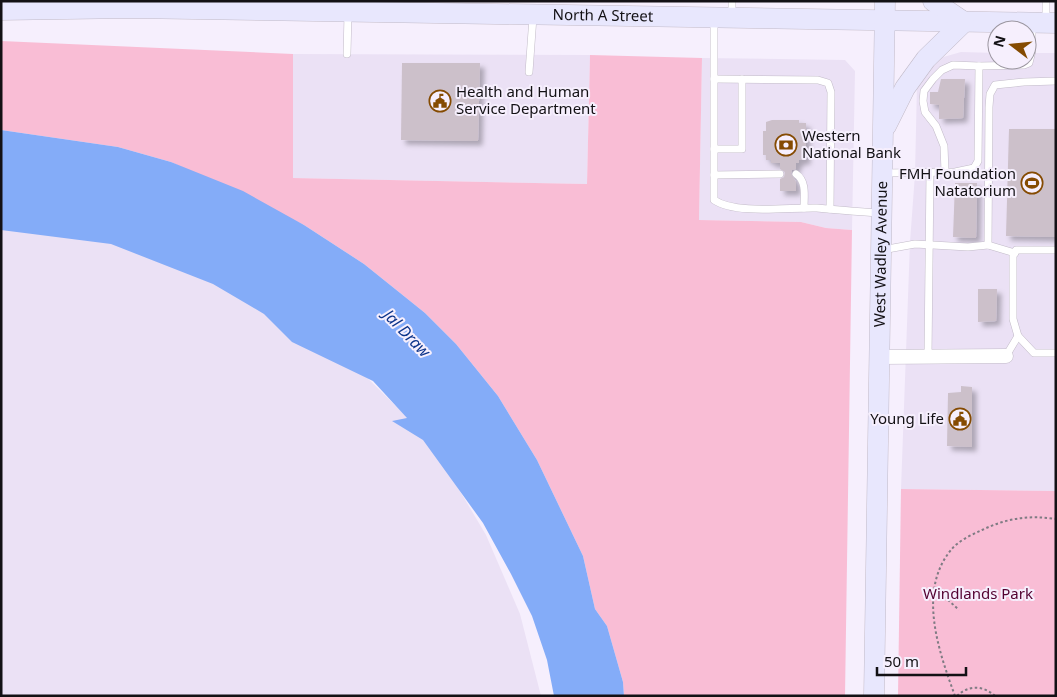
<svg xmlns="http://www.w3.org/2000/svg" width="1057" height="697" font-family="'Noto Sans',sans-serif">
<defs>
<filter id="shadow"><feDropShadow dx="4.5" dy="4.5" stdDeviation="2.5" flood-color="#0004"/></filter>
</defs>
<rect width="100%" height="100%" fill="#f6effd"/>
<g fill="#ebe1f5">
<path d="M961 52 997 53V60H1027V53H1056V491L901 489 910 242 915 174 917 84 940 58Z"/>
<path d="M293 54 590 55 587 184 293 178Z"/>
<path d="M702 58 845 60 855 71 852 230 826 228 801 222 699 220Z"/>
<path d="M1 217 141 243 346 357 406 416 454 481 486 535 520 614 541 696H1Z"/>
</g>
<g fill="#f9bdd5">
<path d="M1 41 293 54V178L587 184 590 55 702 58 699 220 801 222 826 228 852 230 845 696H624L623 682 607 626 595 609 583 556 537 460 498 396 456 344 425 313 364 264 304 225 171 162 118 147 1 130Z"/>
<path d="M901 489 1056 491V696H898Z"/>
</g>
<path fill="#84acf8" d="M1 130 118 147 171 162 243 191 304 225 364 264 425 313 456 344 498 396 537 460 583 556 595 609 607 626 623 682 624 696H554L547 660 532 616 511 574 483 523 423 440 392 421 407 418 373 381 292 342 264 314 213 284 111 244 1 230Z"/>
<g fill="#ccc0ca" filter="url(#shadow)">
<path d="M402 63H480L478 141 401 140Z"/>
<path d="M941 79H965L963 118 939 119V105L930 104V92H938Z"/>
<path d="M772 120H799V123H806V160H799V163H796V169L792 170 791 174 796 182V191H780V179L784 177 785 172 780 169V163H771V160H766V155H763V131H766V122Z"/>
<path d="M1009 129H1056V237L1006 236Z"/>
<path d="M955 183H977L976 238 953 237Z"/>
<path d="M978 289H997L996 321 978 322Z"/>
<path d="M961 386 972 387V447L947 446 948 393 961 392Z"/>
</g>
<g fill="none" stroke-linecap="round" stroke-linejoin="round">
<g stroke="#c2bbc8" stroke-width="8">
<g id="service">
<path d="M732 1V16"/>
<path d="M1046 1V20"/>
<path d="M714 19V200C736 215 790 207 817 208 838 210 859 212 880 213"/>
<path d="M347 54 348 14"/>
<path d="M529 72 533 17"/>
<path d="M714 79 818 80 828 83 831 92 830 209"/>
<path d="M714 149H742V79"/>
<path d="M945 172 944 146 936 126 925 112 923 101 924 91 933 79 942 70 953 65 979 66"/>
<path d="M883 173 955 172 974 168 978 161 979 66 1024 65 1029 63 1032 51V23"/>
<path d="M796 174C807 181 804 197 804 208"/>
<path d="M714 175 780 174"/>
<path d="M882 250 915 244 968 247 988 245"/>
<path d="M1056 250H1016L1013 256V319L1018 336 1034 353H1056"/>
<path d="M1015 253 988 245 989 107 990 94 995 85 1024 82 1056 81"/>
<path d="M1006 356 1018 336"/>
<path d="M928 357 930 172"/>
</g>
</g>
<g stroke="#c2bbc8" stroke-width="15">
<path id="minor" d="M881 357 1006 356"/>
</g>
<g stroke="#c2bbc8" stroke-width="21">
<g id="secondary">
<path id="s1" d="M1 10 131 8 1056 23"/>
<path d="M886 126 905 88 926 59 964 22 933 1"/>
<path id="s2" d="M874 696 885 1"/>
</g>
</g>
<g stroke="#7f7b83" stroke-width="2" stroke-dasharray="2.5 2.5" stroke-linecap="butt">
<path d="M934 595 946 598 959 610"/>
<path d="M946 598 959 590"/>
<path d="M955 696C939 652 917 591 951 550 958 541 971 535 982 530 1007 518 1029 515 1056 519"/>
<path d="M957 696C968 685 983 685 995 696"/>
</g>
<use href="#service" stroke="#fff" stroke-width="7"/>
<use href="#minor" stroke="#fff" stroke-width="14"/>
<use href="#secondary" stroke="#e8e7fd" stroke-width="20"/>
</g>
<defs>
<g id="civic-ring" transform="scale(1.125)"><circle r="9.5" fill="#f6effd" stroke="#854b02" stroke-width="1.5"/><path d="M-.6-6.5H3V-4.5H.6V-3L4-1V1h2V6H-6V1h2V-1L-.6-3ZM-1.2 2.5V6h2.4V2.5Z" fill="#854b02"/></g>
<g id="bank-ring" transform="scale(1.125)"><circle r="9.5" fill="#f6effd" stroke="#854b02" stroke-width="1.5"/><path d="M-6-4H6V4H-6ZM0-2.3a2.3 2.3 0 1 0 0 4.6a2.3 2.3 0 1 0 0-4.6Z" fill="#854b02"/></g>
<g id="stadium-ring" transform="scale(1.125)"><circle r="9.5" fill="#f6effd" stroke="#854b02" stroke-width="1.5"/><path d="M0-5a6.5 5 0 1 0 0 10a6.5 5 0 1 0 0-10ZM-3.5-1.8h7v3.6h-7Z" fill="#854b02"/></g>
</defs>
<g fill-rule="evenodd">
<use href="#civic-ring" x="440" y="101"/>
<use href="#bank-ring" x="786" y="145"/>
<use href="#stadium-ring" x="1032" y="183"/>
<use href="#civic-ring" x="960" y="419"/>
</g>
<g text-anchor="middle" stroke-width="4" stroke-linejoin="round" paint-order="stroke">
<g font-size="15" fill="#131115" stroke="#f6effd">
<text dy="5" stroke="none"><textPath href="#s1" startOffset="602">North A Street</textPath></text>
<text dy="5" stroke="none"><textPath href="#s2" startOffset="442">West Wadley Avenue</textPath></text>
</g>
<g font-size="15" fill="#131115" stroke="#f6effd" text-anchor="start">
<text x="456" y="97">Health and Human<tspan x="456" dy="17">Service Department</tspan></text>
<text x="802" y="141">Western<tspan x="802" dy="17">National Bank</tspan></text>
<text x="1016" y="179" text-anchor="end">FMH Foundation<tspan x="1016" dy="17">Natatorium</tspan></text>
<text x="944" y="424" text-anchor="end">Young Life</text>
</g>
<g font-size="15" fill="#530030" stroke="#f6effd">
<text x="978" y="599">Windlands Park</text>
</g>
<g font-size="16" font-style="italic" fill="#0c348a" stroke="#f6effd">
<text transform="translate(407 333) rotate(46)" y="6">Jal Draw</text>
</g>
</g>
<rect width="1057" height="697" fill="none" stroke="#131115" stroke-width="5"/>
<g transform="translate(1012 45) rotate(286)"><circle r="24" fill="#f6effd" stroke="#9b96a0"/>
<path d="M0-4L9 19L0 12L-9 19Z" fill="#854b02"/>
<text y="-8" font-size="14" font-weight="bold" text-anchor="middle" fill="#131115">N</text>
</g>
<path d="M877 667v8h89v-8" fill="none" stroke="#131115" stroke-width="2.5"/>
<text x="884" y="667" font-size="15" fill="#131115" stroke="#f6effd" stroke-width="4" paint-order="stroke">50 m</text>
</svg>
